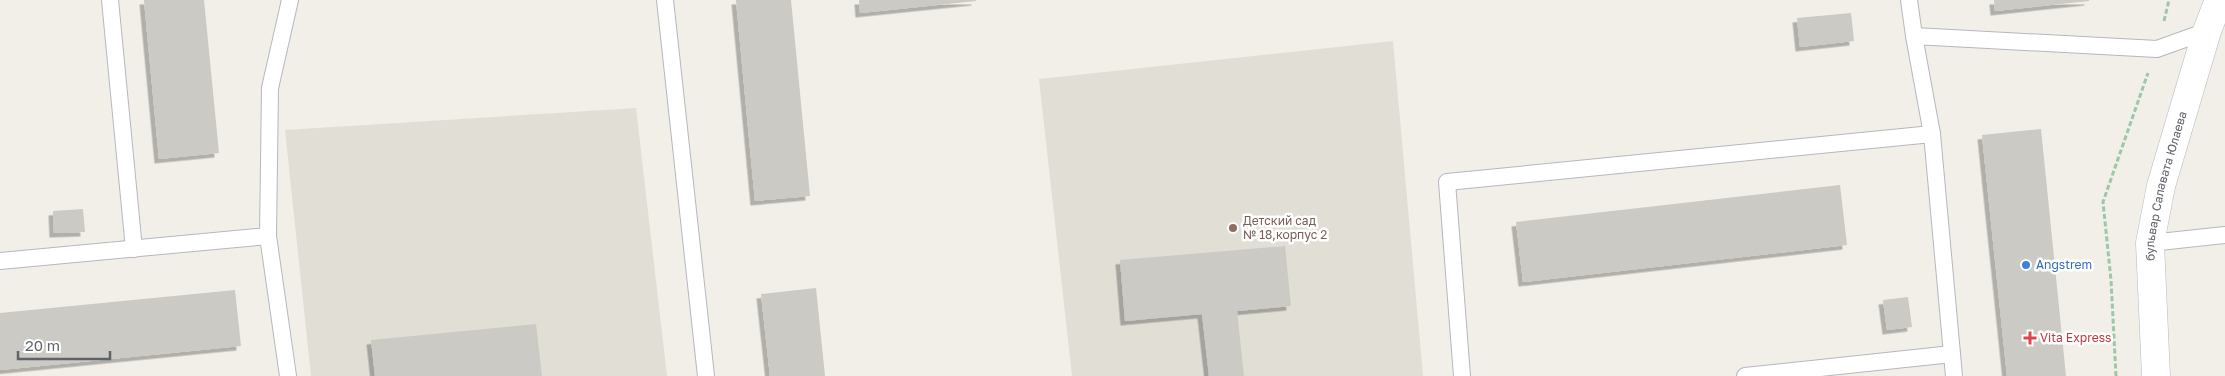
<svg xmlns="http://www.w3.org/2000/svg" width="2225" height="376" font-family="'Golos Text',sans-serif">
<defs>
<filter id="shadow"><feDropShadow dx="-4.5" dy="4.5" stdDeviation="0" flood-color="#0004"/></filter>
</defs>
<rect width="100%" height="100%" fill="#f1efe8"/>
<g fill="#e1ded6">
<path d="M1393 41 1423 376H1072L1039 79Z"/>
<path d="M636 108 667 376H311L285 130Z"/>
</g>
<g fill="#cccac5" filter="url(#shadow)">
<path d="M144 0H204L219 153 159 159Z"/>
<path d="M736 0H791L810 196 755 201Z"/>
<path d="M859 0H976V1L860 13Z"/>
<path d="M1994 0H2089V1L1995 11Z"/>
<path d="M1851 13 1854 41 1800 47 1797 18Z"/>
<path d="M2041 129 2066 376H2007L1982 135Z"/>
<path d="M1840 185 1847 245 1523 282 1516 222Z"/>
<path d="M83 209 85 232 54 233 53 211Z"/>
<path d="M1285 246 1291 306 1237 311 1244 376H1209L1202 314 1125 321 1120 260Z"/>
<path d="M816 288 825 376H770L761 294Z"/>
<path d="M235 290 241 346 0 370V313Z"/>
<path d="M1908 297 1912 327 1887 330 1883 300Z"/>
<path d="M536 324 542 376H375L371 340Z"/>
</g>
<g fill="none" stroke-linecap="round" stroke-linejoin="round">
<g stroke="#b5b8bc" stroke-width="18">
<g id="lane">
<path d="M110 0 134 249"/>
<path d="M665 0 706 376"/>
<path d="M1909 0 1914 36"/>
<path d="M1932 134 1954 376"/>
<path d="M268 236 288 376"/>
<path d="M2150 243 2225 235"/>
<path d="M0 261 268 236 270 88 290 0"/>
<path d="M1462 376 1447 182 1932 134 1914 36 2157 49 2207 31"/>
<path d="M1745 376 1952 354"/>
</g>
</g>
<g stroke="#b6babf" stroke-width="29">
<g id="secondary">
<path id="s1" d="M2156 376 2150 243 2161 186 2207 31 2219 0"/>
</g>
</g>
<g stroke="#9cc7a9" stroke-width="3" stroke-dasharray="5 2.5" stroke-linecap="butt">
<path d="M2164 21 2169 0"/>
<path d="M2116 376 2111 280 2103 202 2148 73"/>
</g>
<use href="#lane" stroke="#fff" stroke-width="16"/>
<use href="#secondary" stroke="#fff" stroke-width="28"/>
</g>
<circle fill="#8d6e63" stroke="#fff" stroke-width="2" cx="1233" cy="228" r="5"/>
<circle fill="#3f7fe0" stroke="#fff" stroke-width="2" cx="2026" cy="265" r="5"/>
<path fill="#e0444e" stroke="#fff" stroke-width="2" d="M2027.5 330.5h5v5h5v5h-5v5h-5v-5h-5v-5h5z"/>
<g text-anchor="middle" stroke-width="5" stroke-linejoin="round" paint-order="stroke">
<g font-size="12" fill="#5f6368" stroke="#fff">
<text dy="4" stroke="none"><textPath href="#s1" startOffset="192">бульвар Салавата Юлаева</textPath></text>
</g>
<g font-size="12" fill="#785e54" stroke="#fff" text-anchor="start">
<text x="1243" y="225">Детский сад<tspan x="1243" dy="14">№ 18,корпус 2</tspan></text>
</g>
<g font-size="12" fill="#366cbe" stroke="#fff" text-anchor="start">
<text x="2036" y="269">Angstrem</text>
</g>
<g font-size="12" fill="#be3a42" stroke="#fff" text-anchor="start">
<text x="2040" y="342">Vita Express</text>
</g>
</g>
<path d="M18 351v8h92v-8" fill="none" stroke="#5f6368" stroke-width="2.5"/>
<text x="25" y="351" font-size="15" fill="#5f6368" stroke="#ffffff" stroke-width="4" paint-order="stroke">20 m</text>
</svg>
